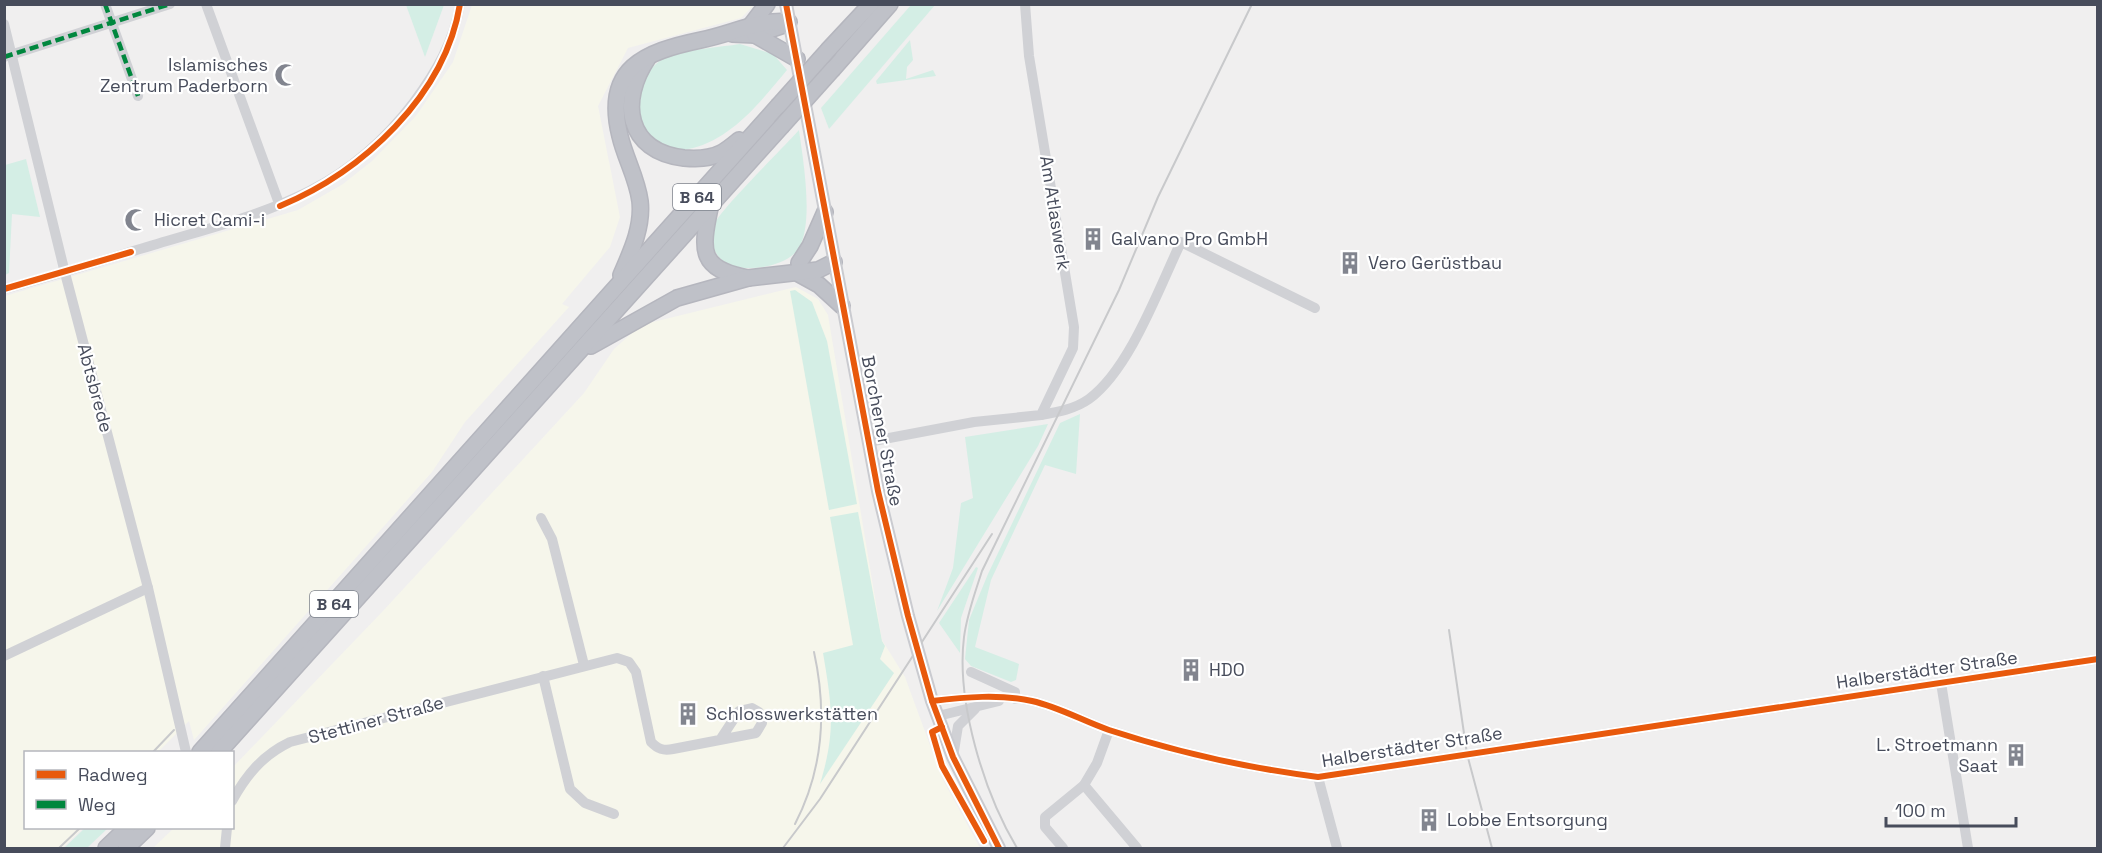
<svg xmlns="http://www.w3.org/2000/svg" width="2102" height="853" font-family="'Space Grotesk',sans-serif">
<rect width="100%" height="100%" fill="#f0efef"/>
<g fill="#f6f6eb">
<path d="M472 5H754L741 18 628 48 598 106 620 217 610 247 562 304 569 307 465 422 432 472 194 740 189 721 158 752H26V828H83L62 848H5V296L298 210 343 184 372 161 416 116 453 62Z"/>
<path d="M796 287 818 299 828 315 882 640 905 677 942 778 980 848H153L174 828H232L233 767 383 611 584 393 614 349 641 325Z"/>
</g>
<g fill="#d4eee5">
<path d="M406 5H444L425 57Z"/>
<path d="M911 5H935L829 129 821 108Z"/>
<path d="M910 40 913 60 907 67 906 79 933 70 936 76 877 84 876 81Z"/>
<path d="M740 44 773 54 787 70C762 100 733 138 693 148 639 162 616 88 663 59 677 50 722 47 740 44Z"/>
<path d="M799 130C803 159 814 222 799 248 786 272 699 285 714 225 717 213 786 145 799 130Z"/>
<path d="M26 159 40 217 12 214 9 273 5 275V165Z"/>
<path d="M795 290 812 302 827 341 857 504 829 510 790 291Z"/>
<path d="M1080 414 1076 474 1045 465 991 580 975 647 1019 664 1016 680 1011 682 971 666 965 659 969 620 988 574 1060 423Z"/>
<path d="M1048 424 1038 446 937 611 953 568 961 503 973 498 965 437Z"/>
<path d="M858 512 882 641 885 646 880 659 894 673 820 784C836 731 832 706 823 653L853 645 830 517Z"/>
<path d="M976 567 978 568 961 618 960 653 939 623Z"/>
<path d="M85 828H108L87 848H64Z"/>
</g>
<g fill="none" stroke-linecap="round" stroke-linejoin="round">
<g stroke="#b5b6be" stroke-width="18">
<g id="highway">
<path d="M751 25 767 4"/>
<path d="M732 34 755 35 784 25"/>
<path d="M755 35 797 59"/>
<path d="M829 49 871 4"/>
<path d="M648 58C619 101 626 151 684 158 697 159 709 159 721 153 727 150 734 144 739 140"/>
<path d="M833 69 890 4"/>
<path d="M710 208C701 251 699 269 748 278"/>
<path d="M799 263 810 246 825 212"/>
<path d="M799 274 819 285 842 306"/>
<path d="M621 275C631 252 643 227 640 201 637 178 625 158 620 136 603 68 644 52 701 40 732 34 758 19 789 22"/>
<path d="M591 346 677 298 748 278 818 270 834 262"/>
<path d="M200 752 778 106"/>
<path d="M219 752 781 127"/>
<path d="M106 848 127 828"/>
<path d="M126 848 147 828"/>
</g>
</g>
<g stroke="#d0d1d5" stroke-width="10">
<path d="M105 4 138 96"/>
<path d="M206 4 280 206"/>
<path d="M4 24 65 273 148 588 186 752"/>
<path d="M4 57 170 4"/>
<path d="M4 289C56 275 106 259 157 244 264 212 343 196 414 102 436 72 454 42 460 4"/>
<path d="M1041 415C1058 412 1075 409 1089 399 1130 369 1159 288 1181 242L1315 308"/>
<path d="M868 442 974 422 1041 415 1073 348 1074 327 1029 56 1025 4"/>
<path d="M541 518 552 539 584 665"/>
<path d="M4 656 148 588"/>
<path d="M971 672 1015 692V699"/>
<path d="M543 676 570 789 585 803 614 814"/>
<path d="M1941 683 1968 848"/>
<path d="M932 701C965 697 1000 694 1032 701 1059 707 1083 721 1109 730 1176 752 1248 768 1318 777L2098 659"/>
<path d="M938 716 999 701"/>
<path d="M953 757 958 726 975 709"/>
<path d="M1318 777 1337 848"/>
<path d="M1084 785 1137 848"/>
<path d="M232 801C247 774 263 755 290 742L617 658 629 662 636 672 651 742C658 749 663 751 673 749L756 733 762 723 759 712 752 708 739 711 720 740"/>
<path d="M225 848 227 828"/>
<path d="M1063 848 1045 827V817L1084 785 1097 763 1109 730"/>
</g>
<path stroke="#cacbd0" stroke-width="14" d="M786 4 878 491 908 616 932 701 953 757 999 848"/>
<use href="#highway" stroke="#bfc1c8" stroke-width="15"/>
<g stroke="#c8c9cb" stroke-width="2">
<path d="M1449 630 1467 754 1492 848"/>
<path d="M153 752 174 730"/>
<path d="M795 824C823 770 827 711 814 652"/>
<path d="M59 848 80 828"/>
<path d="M783 848 820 799 992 534"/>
<path d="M1017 848C984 793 956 702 964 637 967 614 975 593 982 571L1119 290 1158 197 1252 4"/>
</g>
<g stroke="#b5b6be" stroke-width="18" stroke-linecap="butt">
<g id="highway-bridge">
<path d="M778 106 829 49"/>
<path d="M781 127 833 69"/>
</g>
</g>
<use href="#highway-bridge" stroke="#bfc1c8" stroke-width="15"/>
<g stroke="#00873e" stroke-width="4.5" stroke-dasharray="9 4.5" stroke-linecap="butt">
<path d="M105 4 138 96"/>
<path d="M4 57 170 4"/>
</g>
<g stroke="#fff" stroke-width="10">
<g id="cycleway">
<path d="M786 4 878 491 908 616 932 701 953 757 999 848"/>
<path d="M280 206C362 172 445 96 460 4"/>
<path d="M4 289 131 252"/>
<path d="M932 701C965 697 1000 694 1032 701 1059 707 1083 721 1109 730 1176 752 1248 768 1318 777L2098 659"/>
<path d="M942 727 932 732 942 766 984 841"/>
</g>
</g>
<use href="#cycleway" stroke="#e8590c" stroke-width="6"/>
</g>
<defs>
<g id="mosque-bare" transform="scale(1.8)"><path d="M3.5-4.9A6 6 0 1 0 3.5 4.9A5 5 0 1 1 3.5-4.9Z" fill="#82858f" stroke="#fff" stroke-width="2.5" paint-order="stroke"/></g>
<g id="building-bare" transform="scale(1.8)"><path d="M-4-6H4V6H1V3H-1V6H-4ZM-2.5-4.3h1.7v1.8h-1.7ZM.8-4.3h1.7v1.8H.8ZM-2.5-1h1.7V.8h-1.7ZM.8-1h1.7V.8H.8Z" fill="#82858f" stroke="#fff" stroke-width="2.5" paint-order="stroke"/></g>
</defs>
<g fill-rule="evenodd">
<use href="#mosque-bare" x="286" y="75"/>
<use href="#mosque-bare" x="136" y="220"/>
<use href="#building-bare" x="1093" y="239"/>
<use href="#building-bare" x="1350" y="263"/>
<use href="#building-bare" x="1191" y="670"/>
<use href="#building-bare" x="688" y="714"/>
<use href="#building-bare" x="2016" y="755"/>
<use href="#building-bare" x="1429" y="820"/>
</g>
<g text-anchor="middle" stroke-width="4.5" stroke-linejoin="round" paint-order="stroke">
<g fill="#fff" stroke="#7e828c" stroke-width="1.5">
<rect x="673" y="184" width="48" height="26" rx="4.5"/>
<rect x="310" y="591" width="48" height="26" rx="4.5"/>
</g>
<g font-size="16" font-weight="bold" fill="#474c5b">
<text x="697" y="203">B 64</text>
<text x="334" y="610">B 64</text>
</g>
<g font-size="18" fill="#474c5b" stroke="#fff" text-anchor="start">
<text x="268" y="71" text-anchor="end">Islamisches<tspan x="268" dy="21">Zentrum Paderborn</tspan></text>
<text x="154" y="226">Hicret Cami-i</text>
<text x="1111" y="245">Galvano Pro GmbH</text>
<text x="1368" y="269">Vero Gerüstbau</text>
<text x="1209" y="676">HDO</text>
<text x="706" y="720">Schlosswerkstätten</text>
<text x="1998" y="751" text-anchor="end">L. Stroetmann<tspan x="1998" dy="21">Saat</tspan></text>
<text x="1447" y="826">Lobbe Entsorgung</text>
</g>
<g font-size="18" fill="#474c5b" stroke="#fff">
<text transform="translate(1055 213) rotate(81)" y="6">Am Atlaswerk</text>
<text transform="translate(95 388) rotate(75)" y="6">Abtsbrede</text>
<text transform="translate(882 431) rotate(79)" y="6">Borchener Straße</text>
<text transform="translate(1927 670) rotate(-8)" y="6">Halberstädter Straße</text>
<text transform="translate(376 720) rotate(-15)" y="6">Stettiner Straße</text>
<text transform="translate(1412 747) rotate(-9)" y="6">Halberstädter Straße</text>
</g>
</g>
<rect width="2102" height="853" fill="none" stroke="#474c5b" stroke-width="12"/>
<rect x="24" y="751" width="210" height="78" fill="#ffffff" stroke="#b5b7bd" stroke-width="1.5"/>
<rect x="36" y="770" width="30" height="9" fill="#e8590c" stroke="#b5b7bd" stroke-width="1.5"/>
<text x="78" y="781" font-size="18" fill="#474c5b">Radweg</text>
<rect x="36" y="800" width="30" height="9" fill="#00873e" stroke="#b5b7bd" stroke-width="1.5"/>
<text x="78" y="811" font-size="18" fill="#474c5b">Weg</text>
<path d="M1886 817v9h130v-9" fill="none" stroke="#474c5b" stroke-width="3"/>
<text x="1895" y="817" font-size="18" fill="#474c5b" stroke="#ffffff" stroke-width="4.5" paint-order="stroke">100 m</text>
</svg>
